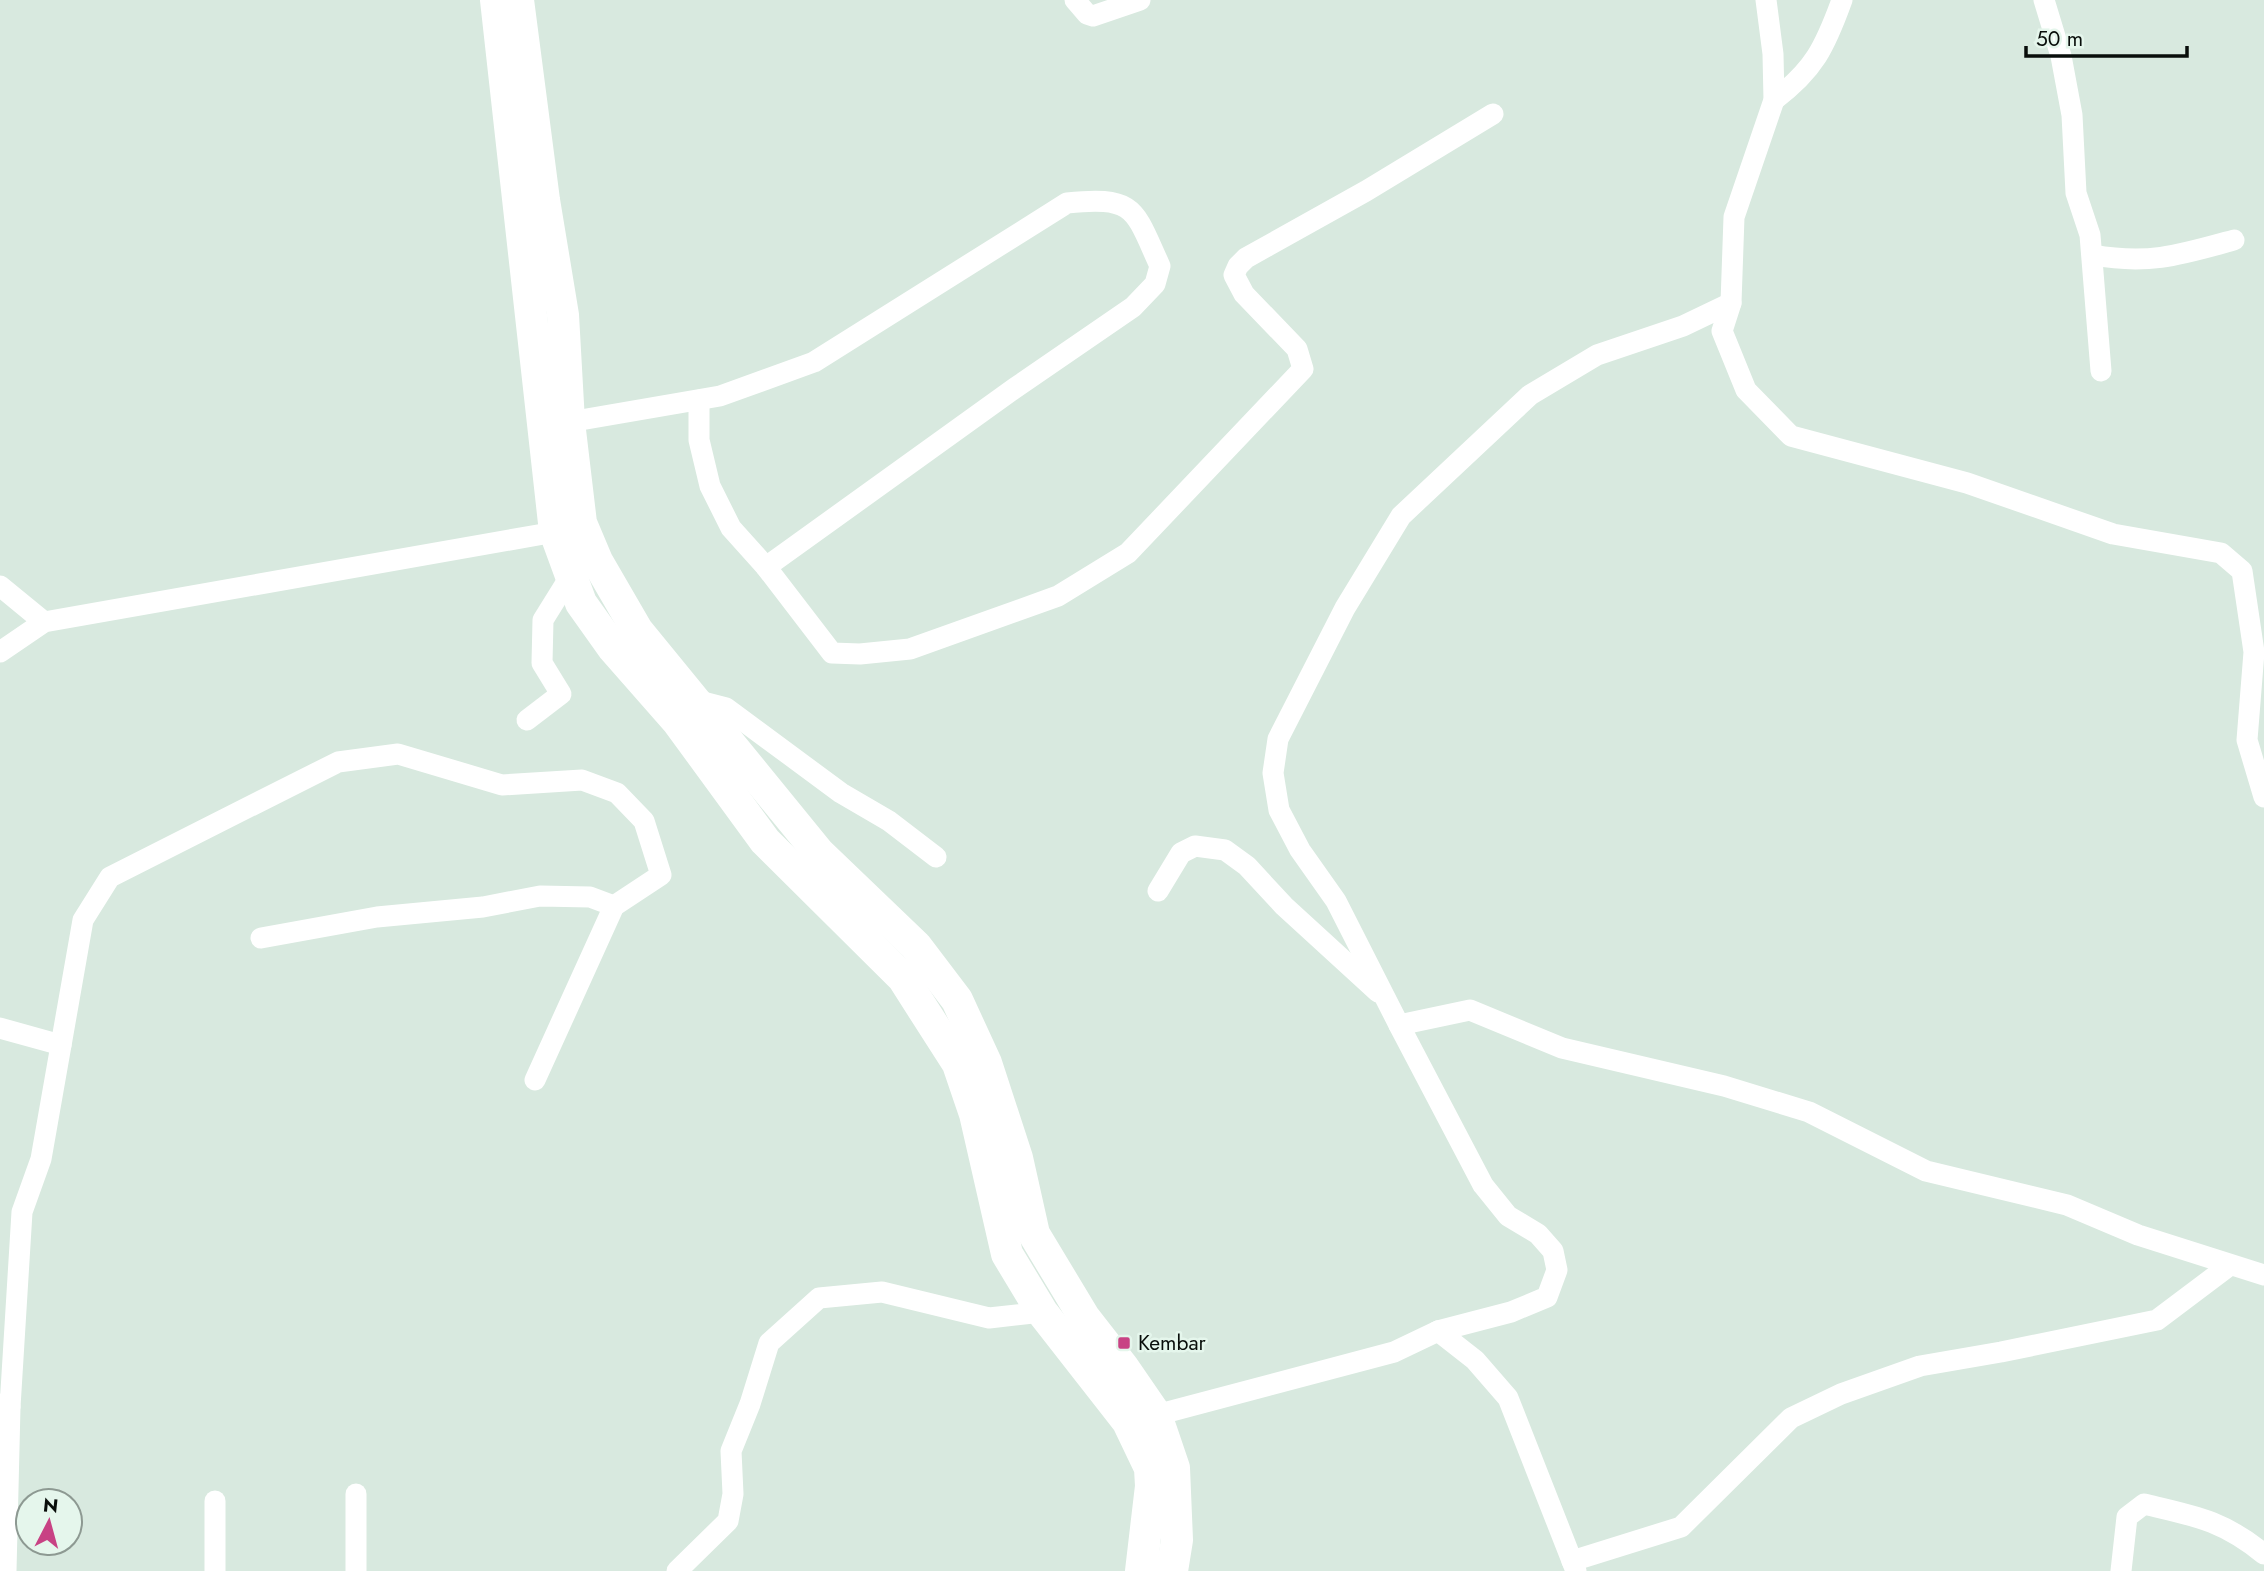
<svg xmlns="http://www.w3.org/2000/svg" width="2264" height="1571" font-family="Jost,sans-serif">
<rect width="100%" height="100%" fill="#d8e9df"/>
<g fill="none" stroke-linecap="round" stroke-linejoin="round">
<g stroke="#fff" stroke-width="21">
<path d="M1075 0 1087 14 1093 16 1140 0"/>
<path d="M1766 0 1773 54 1774 100 1734 217 1731 303 1722 331 1746 390 1791 436 1967 483 2113 534 2221 553 2242 571 2254 652 2247 740 2264 797"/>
<path d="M2044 0 2061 56 2072 115 2076 193 2090 235 2101 371"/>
<path d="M1774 100C1814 70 1825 47 1842 0"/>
<path d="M2093 255C2149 265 2180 255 2234 240"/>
<path d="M699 400V440L710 486 731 528 766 567 832 653 860 654 910 649 1058 596 1128 553 1303 369 1297 349 1244 294 1234 275 1238 266 1246 258 1366 191 1493 114"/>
<path d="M569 422 720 396 814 362 1067 203C1136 196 1134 209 1160 266L1155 284 1133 307 1015 388 766 567"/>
<path d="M0 586 44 622"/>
<path d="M0 652 44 622 555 532 565 529"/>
<path d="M695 700 726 708 841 793 889 821 936 857"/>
<path d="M527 720 561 694 542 663 543 620 571 575"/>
<path d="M1158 891 1181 853 1195 846 1225 850 1247 866 1284 906 1378 992"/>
<path d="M261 938 377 917 483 907 540 896 590 897 614 906"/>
<path d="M1399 1025 1336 901 1300 850 1279 810 1273 773 1278 739 1345 608 1401 516 1530 395 1597 355 1683 326 1731 303"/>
<path d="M0 1028 61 1045"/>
<path d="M1438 1331 1511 1312 1547 1297 1557 1270 1553 1251 1538 1234 1508 1216 1483 1185 1399 1025 1470 1010 1562 1048 1724 1086 1809 1112 1926 1171 2067 1205 2138 1235 2264 1275"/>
<path d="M0 1404 10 1407 6 1571"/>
<path d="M10 1407 22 1212 41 1159 83 920 110 877 338 762 398 754 502 785 582 780 617 793 644 821 661 875 614 906 535 1080"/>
<path d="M1145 1418 1394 1352 1438 1331 1475 1360 1508 1398 1576 1571"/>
<path d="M1572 1561 1681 1527 1791 1418 1841 1394 1920 1366 2001 1352 2157 1320 2230 1265"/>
<path d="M215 1571V1501"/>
<path d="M356 1571V1494"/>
<path d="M677 1571 728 1521 733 1494 731 1451 750 1404 769 1343 819 1298 882 1292 989 1318 1042 1312"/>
<path d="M2121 1571 2127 1517 2144 1504C2195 1516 2222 1520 2264 1554"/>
</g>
<g stroke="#fff" stroke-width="32">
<path d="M496 0 555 532 581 603 613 648 678 722 765 841 903 978 958 1064 975 1114 1007 1254 1042 1312 1128 1422 1150 1468 1151 1486 1141 1571"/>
<path d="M518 0 544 200 563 315 569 422 581 523 597 561 637 630 819 853 916 946 957 1000 986 1063 1017 1158 1034 1234 1084 1317 1123 1367 1156 1415 1174 1468 1177 1540 1172 1571"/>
</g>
</g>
<rect fill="#c84284" stroke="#e5f6ec" stroke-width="2.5" x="1117" y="1336" width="14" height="14" rx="3.5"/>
<g text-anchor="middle" stroke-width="5" stroke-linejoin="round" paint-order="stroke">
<g font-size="21" fill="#090e0b" stroke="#e5f6ec" text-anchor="start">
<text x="1138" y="1350">Kembar</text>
</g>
</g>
<g transform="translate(49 1522) rotate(6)"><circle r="33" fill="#e5f6ec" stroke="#8d9992" stroke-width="2"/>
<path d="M0-5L12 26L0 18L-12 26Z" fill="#c84284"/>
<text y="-10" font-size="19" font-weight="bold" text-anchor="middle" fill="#090e0b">N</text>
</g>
<path d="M2026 46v10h161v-10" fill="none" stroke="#090e0b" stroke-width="3.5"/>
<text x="2036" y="46" font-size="21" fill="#090e0b" stroke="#e5f6ec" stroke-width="5" paint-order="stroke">50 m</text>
</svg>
